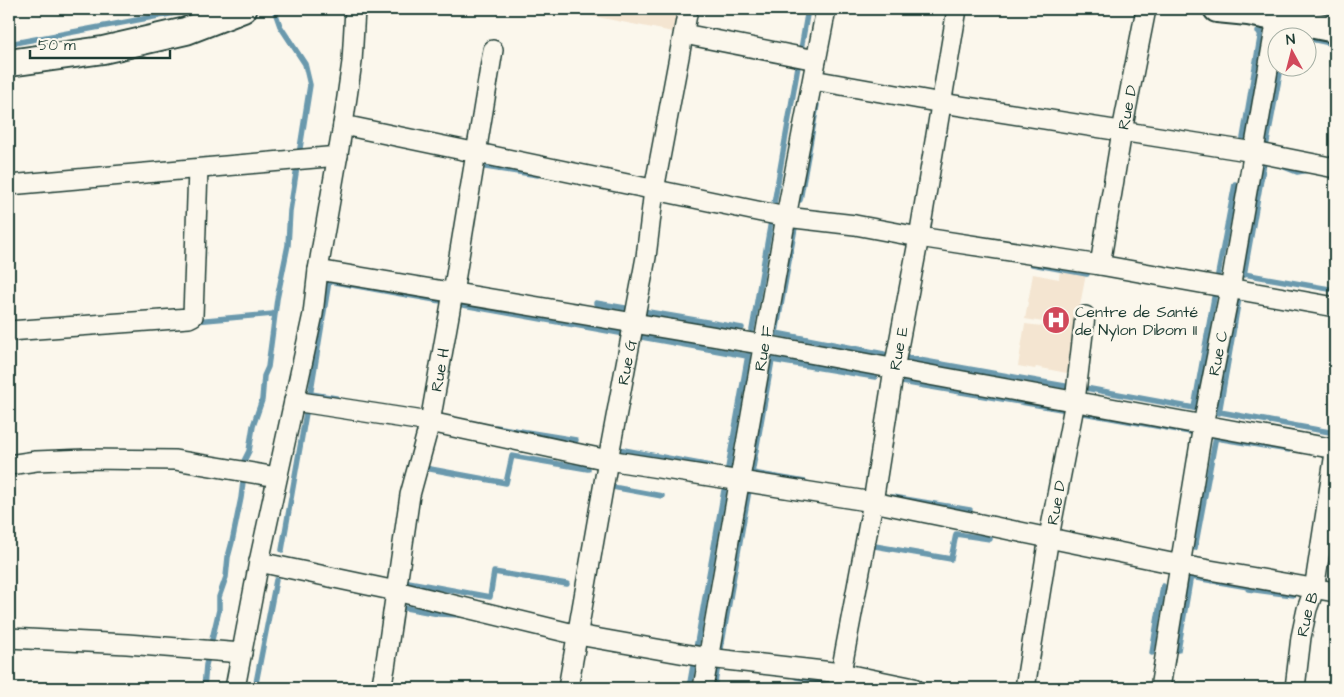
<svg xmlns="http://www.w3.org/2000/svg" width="1344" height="697" font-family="'Architects Daughter',sans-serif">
<rect width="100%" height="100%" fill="#fbf7ec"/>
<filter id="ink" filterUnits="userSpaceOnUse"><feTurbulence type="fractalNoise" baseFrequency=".02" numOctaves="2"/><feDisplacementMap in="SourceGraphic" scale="10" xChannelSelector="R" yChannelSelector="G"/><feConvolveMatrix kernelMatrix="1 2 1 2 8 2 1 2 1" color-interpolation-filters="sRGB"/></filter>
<g filter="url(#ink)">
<g fill="#f4e5d1">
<path d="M557 9H683L678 33Z"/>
<path d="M1060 269 1086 274 1067 373 1036 367 1035 369 1018 366 1025 324 1042 326 1043 322 1025 319 1033 274 1059 279Z"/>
</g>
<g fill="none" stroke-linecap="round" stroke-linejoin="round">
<g stroke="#6b99ad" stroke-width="5.5">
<path d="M184 12 194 9"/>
<path d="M1285 34 1302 38"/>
<path d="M1306 38 1335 44"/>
<path d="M9 44 180 12"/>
<path d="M1242 144 1261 32H1258"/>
<path d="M1266 147 1281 68"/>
<path d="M1279 165 1297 172 1309 170"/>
<path d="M479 166 538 175"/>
<path d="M800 200 817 105"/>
<path d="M796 222 776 333 884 354"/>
<path d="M1032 264 1087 274"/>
<path d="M1218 274 1235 184"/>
<path d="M1244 274 1335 290"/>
<path d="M1244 275 1265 157"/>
<path d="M596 303 742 328"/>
<path d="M195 321 273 314"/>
<path d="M752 330 808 9"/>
<path d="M908 358 1065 386"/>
<path d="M896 381 1067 410"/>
<path d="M1080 387 1194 408"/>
<path d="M311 394 336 398"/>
<path d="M310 396 329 281 747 356"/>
<path d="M1194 408 1215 292"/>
<path d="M1078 412 1190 432"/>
<path d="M1220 412 1335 433"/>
<path d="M1219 413 1239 298"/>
<path d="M496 427 576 440"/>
<path d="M1216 438 1289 450"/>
<path d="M613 448 711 466"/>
<path d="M753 473 805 482"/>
<path d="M424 474 425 468 506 483 512 456 588 469"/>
<path d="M607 486 662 496"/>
<path d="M893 497 970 510"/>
<path d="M869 547V545L951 559 956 534 990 539"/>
<path d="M1195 548 1216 436"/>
<path d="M282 550 306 413"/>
<path d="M1191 577 1248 587V589L1293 595"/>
<path d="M403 581 490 597 494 572 567 584"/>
<path d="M400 607 439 614 460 615"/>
<path d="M1178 650 1191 575"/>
<path d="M1152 653 1163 586"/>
<path d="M796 677 821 681"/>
<path d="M844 685 861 688"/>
<path d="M204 688 206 665 219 610V597L226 577 228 557 232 542 241 498 243 482 242 465 249 451 253 426 262 400 264 376 268 367 277 299 288 245 290 211 310 85 305 64 280 26 274 9"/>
<path d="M255 688 276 580"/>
<path d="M689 688 748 355"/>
<path d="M714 688 772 360 875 377"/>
</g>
<g stroke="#1f3d34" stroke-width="22">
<g id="minor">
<path d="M684 34 816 60"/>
<path d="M813 80 942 103 1254 152 1335 168"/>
<path d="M343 125 786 217 855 225 919 237 1100 265 1335 307"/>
<path d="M9 185 338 156"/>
<path id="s1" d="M1100 265 1122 131 1146 9"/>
<path d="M318 270 765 345 1335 449"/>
<path d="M9 331 189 318 193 316 198 169"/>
<path d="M294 401 430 422 608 460 873 502 1181 565 1335 592"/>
<path d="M9 465 36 461 86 459 175 460 277 477"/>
<path d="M259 562 396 591 578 635 708 658 841 673 914 688"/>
<path d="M9 638 127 644 242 653"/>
<path d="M235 688 259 562 313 314 318 270 343 125 352 62 355 9"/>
<path id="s2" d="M381 688 385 668 410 495 430 422 453 293 493 50"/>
<path id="s3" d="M568 688 608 460 646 257 654 190 688 9"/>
<path id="s4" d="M703 688 786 217 826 9"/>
<path id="s5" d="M838 688 873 502 894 369 919 237 957 9"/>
<path id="s6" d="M1025 688 1049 537 1075 401 1085 316"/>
<path id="s7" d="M1160 688 1203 425 1230 289 1277 18"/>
<path id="s8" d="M1295 688 1301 637 1307 609 1314 590 1335 453"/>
</g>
</g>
<g stroke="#1f3d34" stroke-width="30">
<g id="secondary">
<path d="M1217 9 1248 12 1335 29"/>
<path d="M9 63 103 50 186 31 243 9"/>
</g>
</g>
<use href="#minor" stroke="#fbf7ec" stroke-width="19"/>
<use href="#secondary" stroke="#fbf7ec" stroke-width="26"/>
</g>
</g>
<defs>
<g id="hospital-disc" transform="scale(1.4375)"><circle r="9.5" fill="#d1495b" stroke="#fbf7ec"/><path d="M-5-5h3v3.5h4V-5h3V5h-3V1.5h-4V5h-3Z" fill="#fff"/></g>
</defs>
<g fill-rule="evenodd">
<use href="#hospital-disc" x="1056" y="320"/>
</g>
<g text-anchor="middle" stroke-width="5" stroke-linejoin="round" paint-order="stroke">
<g font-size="16" fill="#1f3d34" stroke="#fbf7ec">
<text dy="6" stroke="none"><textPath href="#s1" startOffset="160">Rue D</textPath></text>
<text dy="6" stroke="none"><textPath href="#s4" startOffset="345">Rue F</textPath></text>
<text dy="6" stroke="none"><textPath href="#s5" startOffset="345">Rue E</textPath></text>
<text dy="6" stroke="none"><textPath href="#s7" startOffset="340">Rue C</textPath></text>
<text dy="6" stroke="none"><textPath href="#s3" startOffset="331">Rue G</textPath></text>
<text dy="6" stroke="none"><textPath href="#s2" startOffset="324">Rue H</textPath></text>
<text dy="6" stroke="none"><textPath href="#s6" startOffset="188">Rue D</textPath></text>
<text dy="6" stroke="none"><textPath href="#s8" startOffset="75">Rue B</textPath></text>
</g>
<g font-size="16" fill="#1f3d34" stroke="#fbf7ec" text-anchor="start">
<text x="1075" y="317">Centre de Santé<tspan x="1075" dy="18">de Nylon Dibom II</tspan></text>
</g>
</g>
<rect width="1344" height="697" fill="none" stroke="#fbf7ec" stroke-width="30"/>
<rect x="15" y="15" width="1314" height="667" fill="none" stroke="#1f3d34" stroke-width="2" filter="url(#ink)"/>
<g transform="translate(1292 52) rotate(353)"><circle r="24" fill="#fbf7ec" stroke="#a3ada2"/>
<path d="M0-4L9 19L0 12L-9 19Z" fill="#d1495b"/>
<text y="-8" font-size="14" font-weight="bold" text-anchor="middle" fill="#1f3d34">N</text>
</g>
<path d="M30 50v8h140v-8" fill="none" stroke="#1f3d34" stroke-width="2.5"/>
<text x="38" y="50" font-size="15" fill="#1f3d34" stroke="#fbf7ec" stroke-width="4" paint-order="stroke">50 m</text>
</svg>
